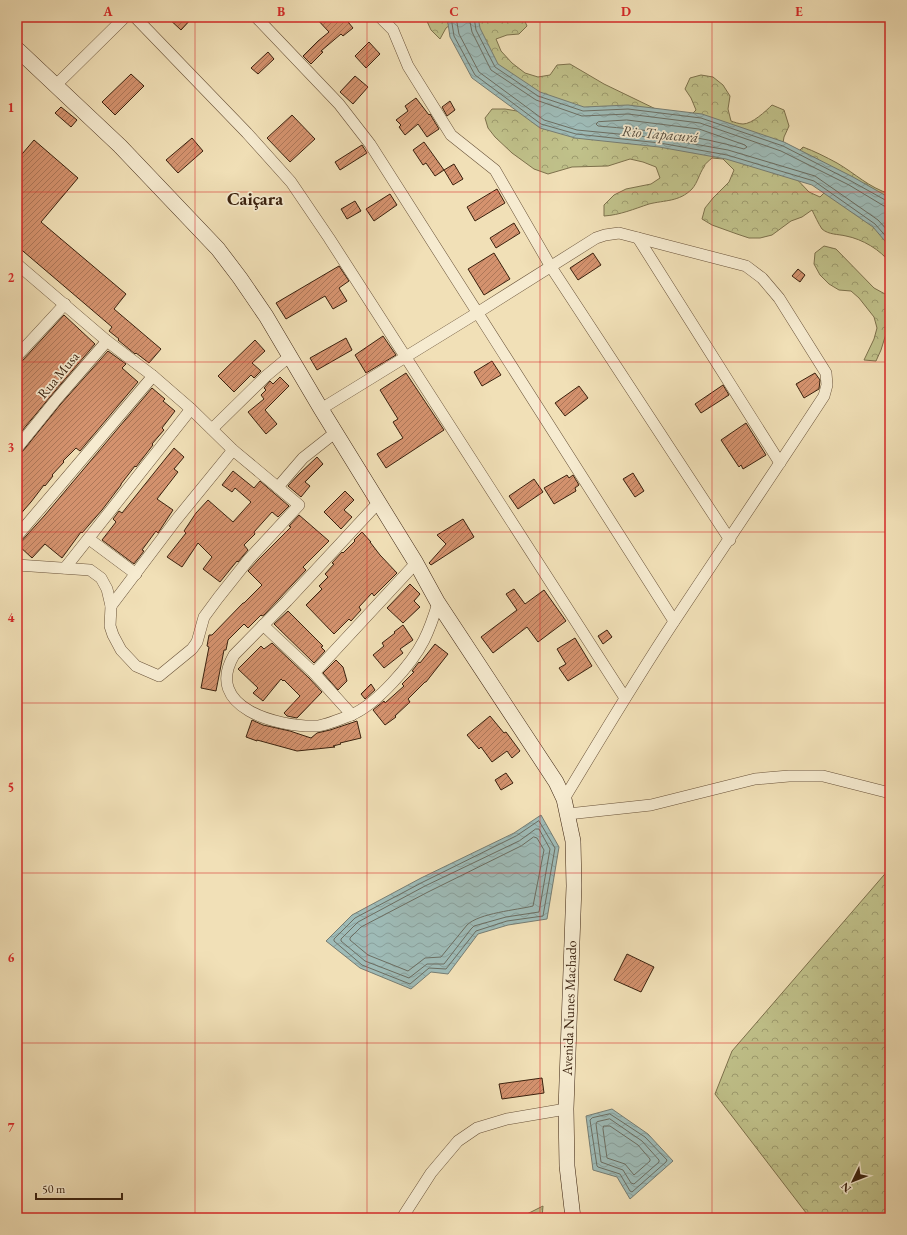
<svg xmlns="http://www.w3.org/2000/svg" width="907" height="1235" font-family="'EB Garamond',serif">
<defs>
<pattern id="forest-crowns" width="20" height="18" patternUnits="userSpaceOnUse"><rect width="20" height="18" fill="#c0c18a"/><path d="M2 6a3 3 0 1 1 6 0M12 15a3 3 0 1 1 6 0" fill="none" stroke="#9d9c6f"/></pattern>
<pattern id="wetland-marsh" width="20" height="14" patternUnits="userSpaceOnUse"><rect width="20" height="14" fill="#c0c18a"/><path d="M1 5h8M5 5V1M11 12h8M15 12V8" fill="none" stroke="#9d9c6f"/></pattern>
<pattern id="water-waves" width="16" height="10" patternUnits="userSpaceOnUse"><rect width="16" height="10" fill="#9ebbb7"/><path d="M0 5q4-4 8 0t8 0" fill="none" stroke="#89a09c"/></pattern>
<pattern id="building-hatch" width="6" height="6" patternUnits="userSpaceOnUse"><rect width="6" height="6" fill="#d4926e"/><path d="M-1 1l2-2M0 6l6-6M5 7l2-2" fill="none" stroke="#ad7759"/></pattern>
</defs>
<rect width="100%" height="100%" fill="#f1e0b7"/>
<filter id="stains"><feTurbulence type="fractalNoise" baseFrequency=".005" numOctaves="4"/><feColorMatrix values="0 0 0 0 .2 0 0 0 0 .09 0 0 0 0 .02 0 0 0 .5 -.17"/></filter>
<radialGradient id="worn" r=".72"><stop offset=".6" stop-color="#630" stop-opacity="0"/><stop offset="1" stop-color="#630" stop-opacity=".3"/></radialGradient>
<g fill="url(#forest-crowns)" stroke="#7d714c">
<path d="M425 17H523L527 26 519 34 507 35 496 39 501 51 512 63 525 73 538 77 550 75 557 65 570 64 604 84 664 113 688 118 696 110 691 98 685 89 690 78 701 75 713 77 723 85 730 96 728 109 731 121C734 122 739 124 743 124 752 124 766 111 772 105L784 110 789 126 784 137 782 149 791 173 809 192 820 197 828 189 795 155 803 147C814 151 826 157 837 163 856 174 868 187 890 194V263C881 250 862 239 846 236 838 234 829 235 822 229 818 223 815 216 812 210L802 217 791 221 772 235 760 238H749L737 234 712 225 702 219 705 208 713 198 729 182 734 170 723 159 712 158C709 161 705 163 704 167 699 174 698 182 692 189 679 202 665 200 649 204 634 209 620 215 604 216V205L614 195 626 189 651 184 660 178 656 167 643 162 630 159 608 166 572 167 548 174 534 169 512 153 495 137 488 128 485 118 492 109H505L517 111 532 100 454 22 446 28 440 39 431 30Z"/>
<path d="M824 246 836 249 874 288 885 294 890 290V328L885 337 881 350 876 361 864 360 874 339 877 328 874 317 859 298 851 291 839 290 829 284 820 275 814 264 815 253Z"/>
<path d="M890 868V1218H810L715 1094 732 1051Z"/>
</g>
<path fill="url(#wetland-marsh)" stroke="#7d714c" d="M543 1206 542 1218H519Z"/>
<g fill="url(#water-waves)" stroke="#767d73">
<path d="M447 17H478L480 28 498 64 540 92 584 107 628 105 702 114 784 142 853 177 890 198V247L873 227 812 185 726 159 659 147 575 138 540 128 472 78 450 37Z"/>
<path d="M541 815 559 847 547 919 508 925 478 934 448 974 431 972 411 989 360 968 326 941 352 915 421 878 514 833Z"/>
<path d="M612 1109 648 1134 673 1161 630 1199 617 1177 593 1170 586 1116Z"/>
</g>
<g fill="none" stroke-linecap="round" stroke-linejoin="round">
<g stroke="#6c6e62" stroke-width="1">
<path d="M451 17 454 36 475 75 541 124 576 134 660 143 727 155 814 181 875 224 890 241"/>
<path d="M456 17 459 34 479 72 544 120 577 130 660 138 728 150 815 176 878 220 890 233"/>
<path d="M469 17 472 32 491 70 536 100 582 116 628 114 700 123 781 151 849 185 884 206 890 207"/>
<path d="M474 17 476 30 495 67 538 96 583 111 628 109 701 118 783 146 851 181 887 201 890 202"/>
<path d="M627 120 699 129 745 145 747 147 744 149C697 135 647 130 598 126L596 124 598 122Z"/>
<path d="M539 821 555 848 543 916 507 921 476 931 446 969 429 968 410 984 362 965 334 941V939L355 918 423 882 516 836Z"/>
<path d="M536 829H539L550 849 539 912 506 917 474 926 471 929 444 964H427L409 978 365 961 341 941V939L358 922 425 886 519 841Z"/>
<path d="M534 837 537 838 544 850 533 906C517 910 479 913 467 925L441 957 425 958 408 971 368 955 350 940V938L361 927 428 892 521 846Z"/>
<path d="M610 1114 645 1137 667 1160 666 1162 632 1192 630 1191 620 1174 598 1167 597 1166 590 1120 592 1118Z"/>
<path d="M610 1119 642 1141 659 1160V1162L634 1184 631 1183 623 1170 601 1162 596 1124 597 1122Z"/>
<path d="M604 1126H610L638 1145 650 1159V1161L634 1175 625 1164 607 1158 603 1129Z"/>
</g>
</g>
<g fill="url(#building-hatch)" stroke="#3a210e">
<path d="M167 17H193L181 30Z"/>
<path d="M315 17H344L353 28 343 36 341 34 321 51 323 52 311 64 303 56 318 41 329 32Z"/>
<path d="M369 42 380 54 366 68 355 56Z"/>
<path d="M268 52 274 59 258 74 251 68Z"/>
<path d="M131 74 144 86 115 115 102 102Z"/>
<path d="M355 76 368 87 353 104 340 92Z"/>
<path d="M416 98 429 115 430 114 439 129 427 137 418 124 405 135 399 127 401 125 396 120 408 111 405 106Z"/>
<path d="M450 101 455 110 447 116 442 107Z"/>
<path d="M61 107 77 120 71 127 55 113Z"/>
<path d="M292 115 315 139 290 162 267 138Z"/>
<path d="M192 138 203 151 178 173 166 160Z"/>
<path d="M34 140 78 178 41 222 126 294 114 309 161 349 149 363 136 353 135 354 118 340 119 339 109 331 112 327 17 246V160Z"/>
<path d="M424 142 444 170 435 176 426 163 423 165 413 150Z"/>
<path d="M362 145 367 153 340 170 335 162Z"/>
<path d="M454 164 463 179 453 185 444 170Z"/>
<path d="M497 189 505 203 475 221 467 207Z"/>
<path d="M390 194 397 205 374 221 366 209Z"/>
<path d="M355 201 361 211 347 219 341 209Z"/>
<path d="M514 223 520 233 496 248 490 238Z"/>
<path d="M494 253 510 279 484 295 468 269Z"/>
<path d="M593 253 601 265 578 280 570 268Z"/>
<path d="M339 266 349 281 339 288 347 301 333 309 325 296 286 319 276 303Z"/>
<path d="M798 269 805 275 800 282 792 276Z"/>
<path d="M64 315 95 344 50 397 17 437V363L22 361Z"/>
<path d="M383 336 396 355 366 373 355 355Z"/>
<path d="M346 338 352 350 317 370 310 358Z"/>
<path d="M255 340 265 351 252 363 261 371 254 378 251 375 234 392 218 376Z"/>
<path d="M108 351 126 364 122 368 138 382 80 451 76 448 63 461 64 462 52 475 53 476 45 486 44 485 31 502 17 518V455L22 452 60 405Z"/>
<path d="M492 361 501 375 482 386 474 372Z"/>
<path d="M406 373 444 430 386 468 377 454 403 438 393 422 398 419 380 390Z"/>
<path d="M815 373 820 380 819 389 804 398 796 384Z"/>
<path d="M280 377 289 386 265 410 277 424 266 434 248 412 264 399 261 395 266 390 264 388 270 381 273 384Z"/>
<path d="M723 385 729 395 701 413 695 404Z"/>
<path d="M579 386 588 398 565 416 555 403Z"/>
<path d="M152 388 165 399 163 401 175 411 162 428 164 430 152 444 153 445 136 467 135 466 121 484V485L102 510 82 533 81 532 62 558 45 544 32 558 18 545 45 515Z"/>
<path d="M746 423 766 455 743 469 741 465 739 467 721 440Z"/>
<path d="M174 448 184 457 174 469 178 472 157 499 173 510 158 533 156 531 142 550 144 551 134 564 102 540 116 522 113 519 119 511 122 513Z"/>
<path d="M317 457 323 464 305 482 310 486 301 497 288 486 298 475Z"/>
<path d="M233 471 254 488 260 481 289 506 278 517 272 512 254 532 255 534 244 545 248 550 238 562 237 561 220 582 203 569 212 557 198 543 182 567 167 557 186 533 184 531 196 513 208 500 233 522 251 502 235 488 232 492 222 485Z"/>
<path d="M633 473 644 491 635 497 623 479Z"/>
<path d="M567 475 569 478 573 475 579 485 575 488 576 491 554 504 544 488Z"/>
<path d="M534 479 543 492 518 509 509 496Z"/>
<path d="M345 491 354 500 344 510 352 517 341 529 324 512Z"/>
<path d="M299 515 329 541 303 567 306 570 264 615 262 616 261 615 248 628 244 624 228 640 226 650H224L216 691 201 688 209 647 207 646 209 635H212L243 603H244L262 585 248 571 258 560 291 527 289 526Z"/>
<path d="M463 519 474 537 431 565 429 563 446 544 437 535Z"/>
<path d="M362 532 371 542H370L380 555 397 573 374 596 372 593 359 607 361 610 351 621 349 619 334 634 306 605 322 589 319 586 328 577 325 574 334 564 332 563 342 552 343 553 355 541 354 540Z"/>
<path d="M410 584 420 594 414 601 420 607 403 623 387 608Z"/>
<path d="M514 589 525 604 544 590 566 621 538 642 527 627 493 653 481 637 517 610 506 594Z"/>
<path d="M288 611 323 646 321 647 325 651 314 663 274 624Z"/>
<path d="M403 625 413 640 400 649 403 653 384 668 373 655 384 646 382 643 395 633 394 632Z"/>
<path d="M607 630 612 637 603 644 598 636Z"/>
<path d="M575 638 592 666 568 681 559 668 566 664 557 649Z"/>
<path d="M272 643 309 678 322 692 297 718 287 716 284 713 300 696 284 680 283 681 281 679 263 701 253 693 258 688 238 669 261 646 264 649Z"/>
<path d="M435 644 448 654 426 682H425L408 699 410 702 395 716 396 717 385 725 373 710 384 701 385 703 404 686 402 684 414 672 412 671 419 662 420 663Z"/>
<path d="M336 660 343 667 347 681 338 690 323 673Z"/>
<path d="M371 684 375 690 365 699 361 694Z"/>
<path d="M490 716 504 733 506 732 520 751 512 758 507 751 492 762 481 747 479 749 467 735Z"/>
<path d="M252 720 263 725 290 731 311 738 317 733 330 730 357 721 361 738 340 743 341 744 333 746 335 747 297 751 257 740V741L246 737Z"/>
<path d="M506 773 513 783 501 790 495 780Z"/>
<path d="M627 954 654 967 641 992 614 980Z"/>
<path d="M542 1078 544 1093 502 1099 499 1084Z"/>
</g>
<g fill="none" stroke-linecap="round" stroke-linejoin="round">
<g stroke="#685138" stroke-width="12">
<g id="street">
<path d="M135 17 247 133 291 182 329 238 625 698"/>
<path d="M256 17 339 104 370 144 674 621"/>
<path d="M380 17 393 30 408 66 451 135 495 170 551 267 730 540"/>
<path d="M56 85 125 17"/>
<path d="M638 238 780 463"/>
<path d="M17 264 107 341 153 376 191 409 233 450 299 505 249 559 218 598 204 617 197 642 192 649 159 676 136 666 121 650 113 635 110 626 111 606 107 589 101 578 90 570 17 565"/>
<path d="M17 356 65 304"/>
<path d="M321 409 477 313 596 238 605 235 619 233 746 266 762 278 779 298 826 373 827 385 824 396C775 471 724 546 675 620 636 679 600 739 564 799"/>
<path d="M212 429 266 376 290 356"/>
<path d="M17 448 55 401 107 341"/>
<path d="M278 487 303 458 336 432"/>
<path d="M378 503 287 601 234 655C203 708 278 727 316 726 324 726 343 718 351 715 376 705 412 664 424 640 430 628 434 616 438 603"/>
<path d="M17 536 153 376"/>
<path d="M89 539 136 574"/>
<path d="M65 568 191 409"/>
<path d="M111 606 176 520 233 450"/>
<path d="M263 625 314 673 352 715"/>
<path d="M314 673 416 563"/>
<path d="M568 814 651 805 755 779 789 776H823L890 793"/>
<path d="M402 1218 431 1173 458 1141 477 1128 507 1119 566 1109"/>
</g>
</g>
<g stroke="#3a210e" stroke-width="16">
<path id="secondary" d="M17 49 120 146 218 249 240 278 266 316 321 409 416 563 438 603 556 782 564 799 573 841 574 886 566 1109 567 1166 573 1218"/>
</g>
<use href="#street" stroke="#f6ebd0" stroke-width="11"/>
<use href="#secondary" stroke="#f6ebd0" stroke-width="15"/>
</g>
<path fill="none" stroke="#d62828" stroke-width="1" stroke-opacity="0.55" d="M195 17V1218M367 17V1218M540 17V1218M712 17V1218M17 192H890M17 362H890M17 532H890M17 703H890M17 873H890M17 1043H890"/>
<g text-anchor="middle" stroke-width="3.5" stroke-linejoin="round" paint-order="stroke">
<g font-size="14" fill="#3a210e" stroke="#f6ebd0">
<text transform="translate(58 375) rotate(-50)" y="5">Rua Musa</text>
<text transform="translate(569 1008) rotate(-88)" y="5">Avenida Nunes Machado</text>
</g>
<g font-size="15" font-style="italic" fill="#584f41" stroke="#f6ebd0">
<text transform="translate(660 134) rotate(5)" y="5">Rio Tapacurá</text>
</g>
<g font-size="18" font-weight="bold" fill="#3a210e" stroke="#f6ebd0">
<text x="255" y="205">Caiçara</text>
</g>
</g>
<rect width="907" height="1235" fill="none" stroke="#f1e0b7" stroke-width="44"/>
<g transform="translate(853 1181) rotate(227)" stroke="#f6ebd0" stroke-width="3" paint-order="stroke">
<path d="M0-3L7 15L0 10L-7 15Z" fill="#3a210e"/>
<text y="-6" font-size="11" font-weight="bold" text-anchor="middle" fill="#3a210e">N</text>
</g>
<path d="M36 1193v6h86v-6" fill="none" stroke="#3a210e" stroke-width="2"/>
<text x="42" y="1193" font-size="12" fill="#3a210e" stroke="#f6ebd0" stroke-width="3" paint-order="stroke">50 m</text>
<rect x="22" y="22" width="863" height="1191" fill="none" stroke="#d62828" stroke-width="1.5"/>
<g font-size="13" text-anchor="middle" font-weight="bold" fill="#d62828">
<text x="108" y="16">A</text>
<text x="281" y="16">B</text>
<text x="454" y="16">C</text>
<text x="626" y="16">D</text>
<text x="799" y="16">E</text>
<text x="11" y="112">1</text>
<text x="11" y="282">2</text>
<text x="11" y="452">3</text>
<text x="11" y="622">4</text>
<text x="11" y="792">5</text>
<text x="11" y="962">6</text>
<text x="11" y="1132">7</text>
</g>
<rect width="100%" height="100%" filter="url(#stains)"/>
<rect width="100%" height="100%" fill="url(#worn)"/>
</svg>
